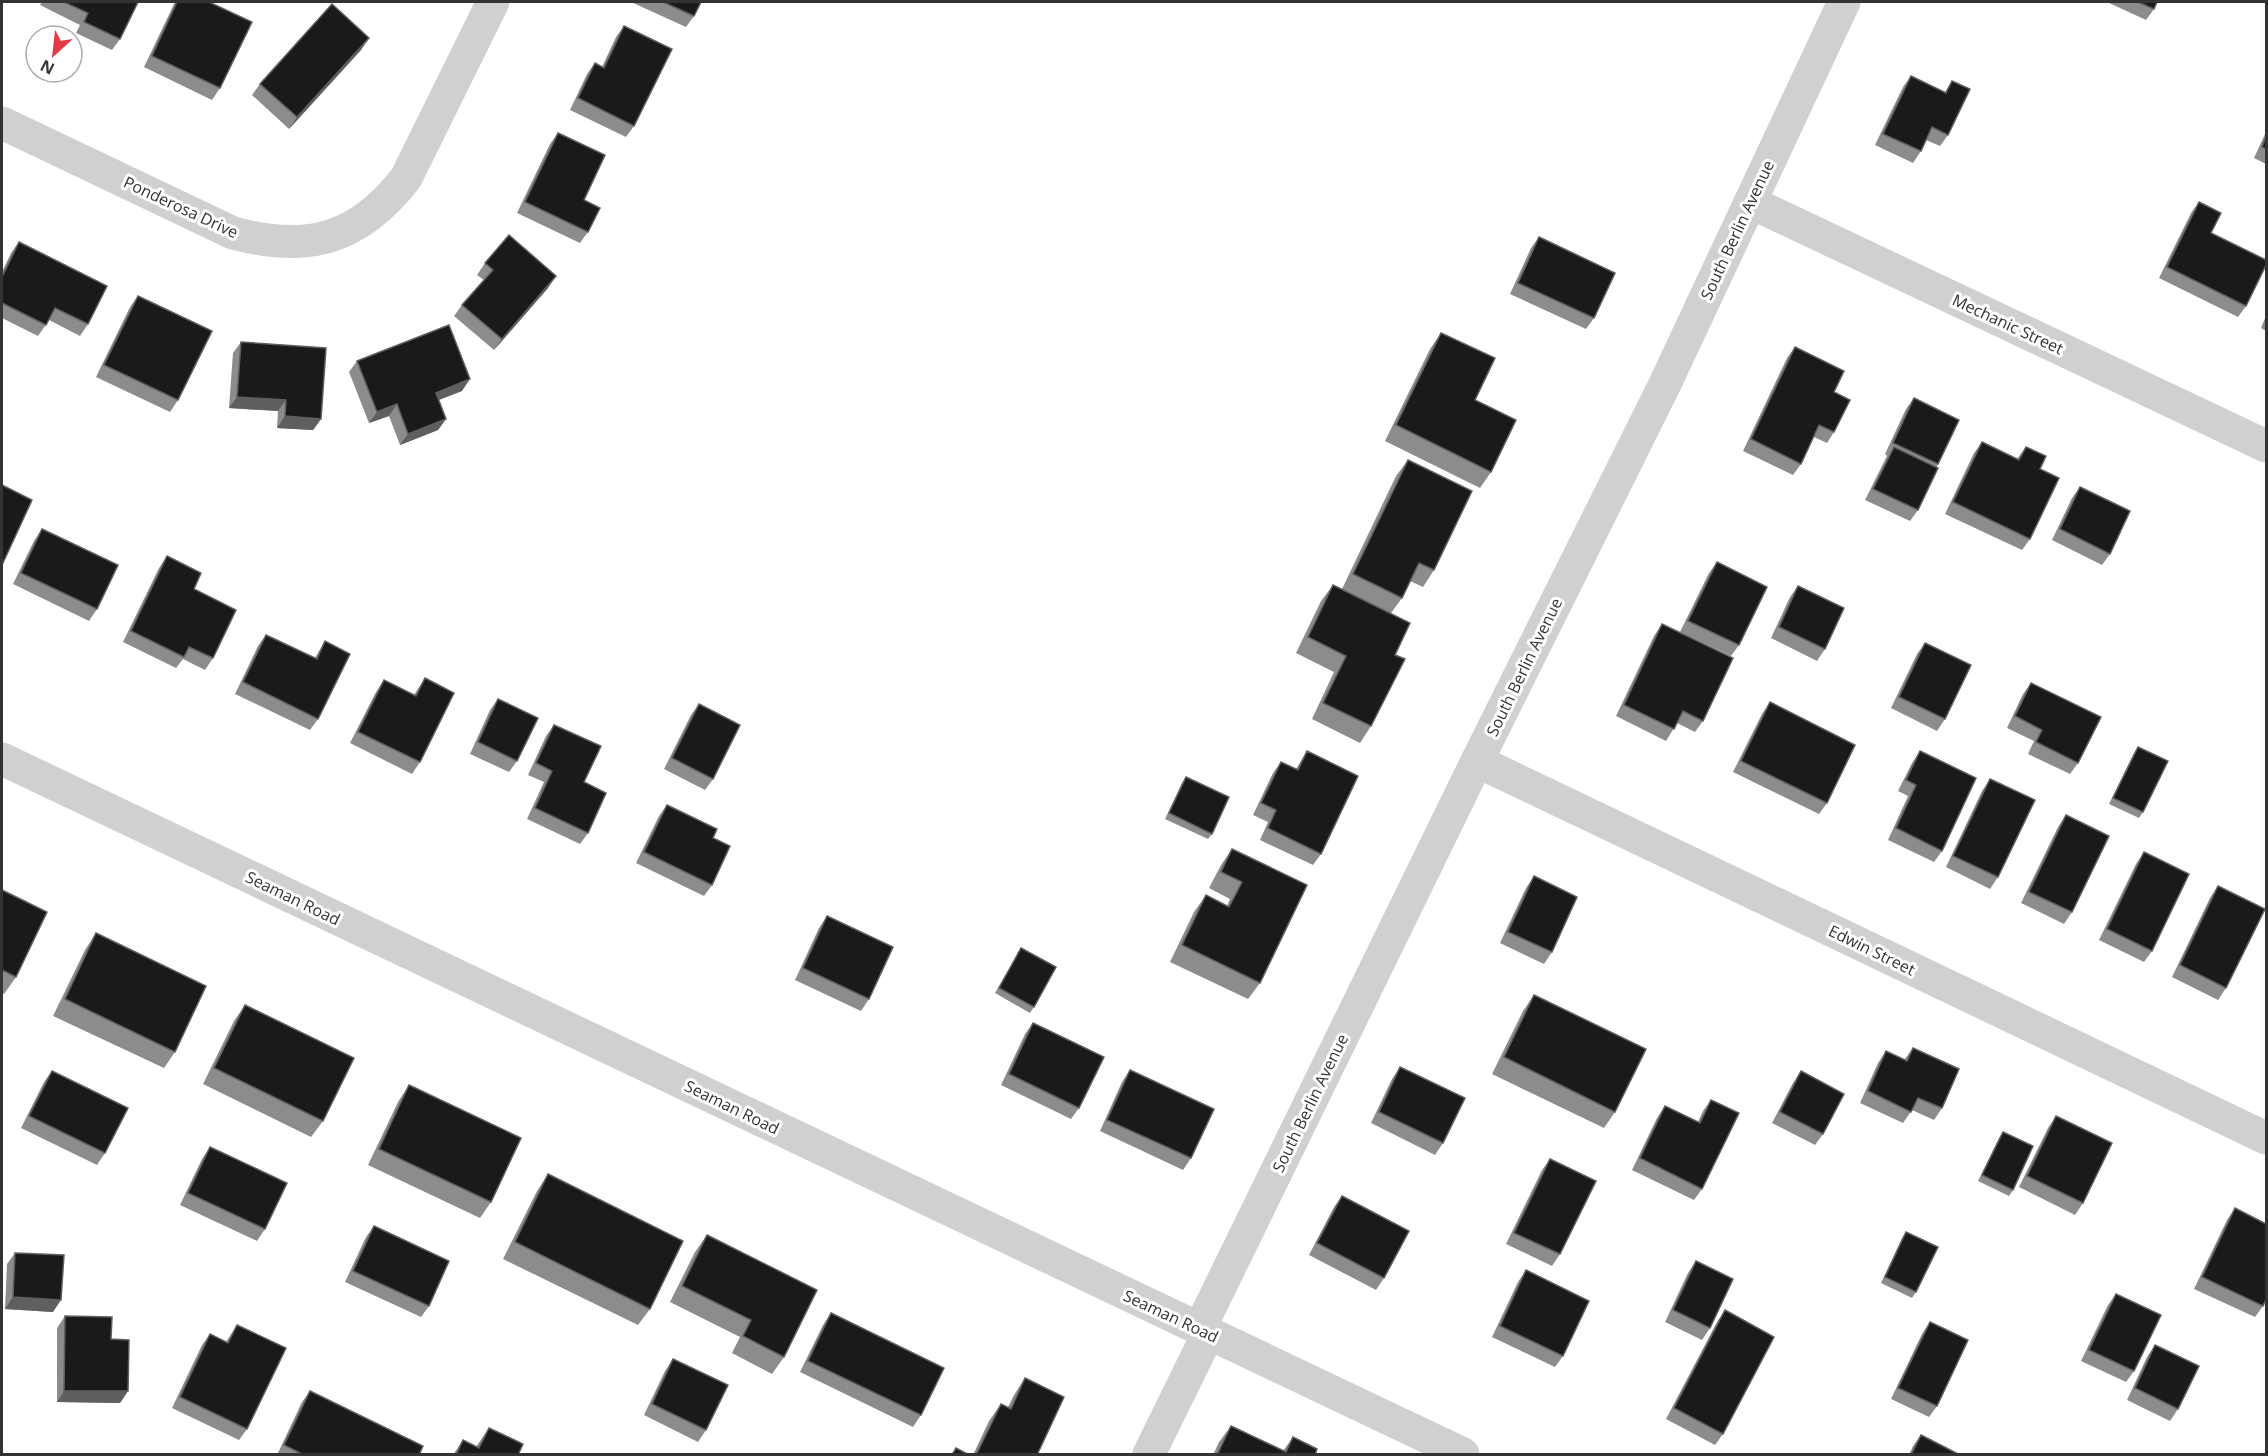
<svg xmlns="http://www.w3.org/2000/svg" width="2268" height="1456" font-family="'Open Sans',sans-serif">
<rect width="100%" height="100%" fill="#fff"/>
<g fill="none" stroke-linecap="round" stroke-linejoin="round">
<g stroke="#d0d0d0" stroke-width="33">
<path d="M2 123 233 233C307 253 358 240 406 178L493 2"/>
<path d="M1750 202 2266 446"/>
<path d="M1477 761 2266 1138"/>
<path d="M1199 1330 1477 761 1664 386 1844 2"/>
<path d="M1149 1454 1208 1334"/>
</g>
<path stroke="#d0d0d0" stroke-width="33" d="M2 759 1463 1454"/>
</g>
<g fill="#8c8c8c">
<path d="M42 2H138L120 39 112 50 76 33 80 25 40 5Z"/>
<path d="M175 2H209L220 88 212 100 144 67Z"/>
<path d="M631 2H701L694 16 686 27Z"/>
<path d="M2107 2H2157L2154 9 2146 20Z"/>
<path d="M624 26 634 126 626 137 570 110 587 74 595 63 602 67 616 37Z"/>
<path d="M361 50 289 129 252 95 260 84Z"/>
<path d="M1911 76 1945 92 1952 81 1948 135 1940 146 1926 140 1921 151 1913 163 1875 145 1903 87Z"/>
<path d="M2266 132V164L2254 158Z"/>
<path d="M558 133 584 200 588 232 580 243 517 213 550 144Z"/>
<path d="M2199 202 2211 233 2246 306 2238 317 2159 278 2191 213Z"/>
<path d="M1539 237 1594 318 1586 329 1510 294 1531 248Z"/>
<path d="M19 242 88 324 80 336 49 320 38 336 2 318V272L11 253Z"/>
<path d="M485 263 548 288 494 350 454 316 462 305 484 280 477 275Z"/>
<path d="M138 296 178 400 170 412 96 377 130 307Z"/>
<path d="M2266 316V331L2261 328Z"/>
<path d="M1441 333 1475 400 1491 472 1480 488 1385 441 1430 349Z"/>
<path d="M241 342 321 419 313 430 277 428 278 411 229 408 233 353Z"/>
<path d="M1795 347 1834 392V432L1827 443 1814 437 1801 464 1793 475 1743 451 1787 358Z"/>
<path d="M357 361 462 391 439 400 446 419 438 430 400 445 389 416 369 423 349 372Z"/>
<path d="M1914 398 1938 464 1918 510 1910 521 1865 500 1887 456 1885 454 1906 409Z"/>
<path d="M1982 442 2017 459 2026 447 2040 469 2030 539 2022 550 1945 514 1974 453Z"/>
<path d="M1408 460 1434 570 1423 587 1410 581 1402 598 1391 613 1395 655 1371 726 1360 743 1312 719 1334 672 1296 653 1321 601 1333 585 1342 589 1396 476Z"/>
<path d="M2080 487 2110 554 2102 565 2052 540 2072 498Z"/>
<path d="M42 529 97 609 89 621 13 584 34 541Z"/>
<path d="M167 556 194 589 213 658 205 670 183 659 176 668 123 642 159 568Z"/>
<path d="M1717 562 1739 645 1731 656 1680 632 1709 573Z"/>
<path d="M1798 586 1825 649 1817 661 1771 638 1790 597Z"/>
<path d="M1662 624 1703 721 1695 732 1677 723 1666 741 1616 716 1654 636Z"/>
<path d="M266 635 315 658 325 641 318 719 310 730 235 694 258 646Z"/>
<path d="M1925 643 1945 719 1937 731 1891 708 1917 654Z"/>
<path d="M425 678 420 762 412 774 350 743 376 692 384 680 414 695Z"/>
<path d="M2031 683 2078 763 2070 774 2028 754 2034 741 2007 728 2023 694Z"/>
<path d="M498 699 517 761 509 772 470 754 490 710Z"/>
<path d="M1770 702 1827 803 1819 814 1733 772 1762 714Z"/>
<path d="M699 704 713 779 705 790 664 769 691 715Z"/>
<path d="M554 725 584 782 588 833 580 844 527 819 544 782 528 775 546 736Z"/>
<path d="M2138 747 2143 812 2139 818 2109 804 2134 753Z"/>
<path d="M1307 751 1321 854 1313 865 1260 840 1268 822 1253 815 1273 773 1281 762 1296 769Z"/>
<path d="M1920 751 1942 851 1934 862 1888 840 1908 796 1898 791 1912 763Z"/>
<path d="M1186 777 1212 834 1208 839 1165 819 1182 783Z"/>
<path d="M1990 779 1998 877 1990 889 1946 867 1982 791Z"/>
<path d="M667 805 713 838 712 885 704 896 636 863 659 816Z"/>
<path d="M2066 815 2072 912 2064 924 2021 903 2058 827Z"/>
<path d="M1232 849 1307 885 1260 983 1248 999 1170 962 1194 912 1206 895 1227 906 1230 899 1209 888 1221 865Z"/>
<path d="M2144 852 2152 951 2144 962 2099 940 2136 864Z"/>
<path d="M1534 876 1552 952 1544 964 1500 943 1526 888Z"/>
<path d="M2218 886 2226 988 2218 1000 2172 977 2210 898Z"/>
<path d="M2 890 16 977 4 994 2 993Z"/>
<path d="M827 916 869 999 861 1011 795 980 819 928Z"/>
<path d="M96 933 175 1052 164 1068 53 1016 85 950Z"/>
<path d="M1021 948 1034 1007 1030 1013 995 993Z"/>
<path d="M1534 995 1615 1112 1604 1128 1492 1074 1523 1011Z"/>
<path d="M245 1005 323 1121 311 1137 203 1084 234 1021Z"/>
<path d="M1033 1023 1079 1108 1071 1119 1001 1085 1025 1034Z"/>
<path d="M1913 1048 1942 1108 1934 1120 1912 1110 1903 1123 1860 1103 1878 1063 1886 1051 1904 1060Z"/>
<path d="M1400 1067 1443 1143 1435 1155 1371 1123 1392 1079Z"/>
<path d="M1130 1070 1191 1158 1183 1170 1100 1131 1122 1082Z"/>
<path d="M52 1071 105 1153 97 1165 21 1128 44 1082Z"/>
<path d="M1801 1071 1823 1134 1815 1145 1772 1123 1793 1083Z"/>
<path d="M409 1085 491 1202 480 1218 368 1165 398 1102Z"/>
<path d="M1711 1100 1702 1189 1694 1200 1632 1170 1657 1118 1665 1106 1698 1122 1703 1111Z"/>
<path d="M2056 1116 2083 1203 2075 1215 2019 1187 2048 1128Z"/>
<path d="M2003 1132 2013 1190 2009 1196 1978 1181 1999 1138Z"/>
<path d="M210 1147 265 1229 257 1241 180 1205 202 1159Z"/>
<path d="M1550 1159 1560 1254 1552 1266 1506 1244 1542 1170Z"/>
<path d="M548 1174 650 1309 638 1325 503 1259 537 1191Z"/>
<path d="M1342 1196 1384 1278 1376 1290 1309 1255 1334 1207Z"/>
<path d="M2235 1208 2263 1306 2255 1317 2194 1289 2227 1220Z"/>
<path d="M374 1226 429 1306 421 1317 345 1282 366 1237Z"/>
<path d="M1906 1232 1916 1292 1912 1298 1881 1283 1902 1238Z"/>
<path d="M707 1235 784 1357 772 1374 732 1353 740 1337 670 1302 695 1252Z"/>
<path d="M15 1253 53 1312 5 1309 7 1264Z"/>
<path d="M1696 1261 1710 1328 1702 1340 1665 1322 1688 1273Z"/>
<path d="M1526 1270 1563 1356 1555 1367 1492 1337 1518 1282Z"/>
<path d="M2116 1294 2134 1371 2126 1382 2081 1361 2108 1305Z"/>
<path d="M1725 1310 1723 1434 1715 1445 1666 1419 1717 1322Z"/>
<path d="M831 1313 921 1415 913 1427 800 1372 823 1325Z"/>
<path d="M65 1316 111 1339 128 1391 120 1403 57 1402V1328Z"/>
<path d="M1930 1322 1937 1406 1929 1417 1891 1399 1922 1334Z"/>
<path d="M237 1325 247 1429 239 1440 172 1408 202 1345 210 1334 226 1342Z"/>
<path d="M2155 1345 2178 1409 2170 1421 2127 1400 2147 1357Z"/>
<path d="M673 1359 706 1430 698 1442 644 1415 665 1371Z"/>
<path d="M1025 1378 1037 1455H973L989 1421 1001 1404 1008 1407 1014 1395Z"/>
<path d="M310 1391 419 1455H277L302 1402Z"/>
<path d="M1231 1426 1283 1451 1293 1437 1315 1455H1213L1219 1442Z"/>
<path d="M489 1428 518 1455H453L463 1440 476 1447Z"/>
<path d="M1921 1435 1960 1455H1909L1913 1446Z"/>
</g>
<g fill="#5f5f5f">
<path d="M369 38 361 50 289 129 297 117Z"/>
<path d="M556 276 548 288 494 350 502 339Z"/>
<path d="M470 379 462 391 428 404 436 393Z"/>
<path d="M237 397 286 400 278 411 229 408Z"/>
<path d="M397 404 389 416 369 423 377 412Z"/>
<path d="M285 416 321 419 313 430 277 428Z"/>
<path d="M446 419 438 430 400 445 408 434Z"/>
<path d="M13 1297 61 1300 53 1312 5 1309Z"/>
<path d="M64 1391H128L120 1403 57 1402Z"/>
</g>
<g fill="#1a1a1a" stroke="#5f5f5f" stroke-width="1.5">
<path d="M64 2H138L120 39 84 22 88 13Z"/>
<path d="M177 2H209L252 22 220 88 152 56Z"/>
<path d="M663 2H701L694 16Z"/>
<path d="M2138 2H2157L2154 9Z"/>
<path d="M332 4 369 38 297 117 260 84Z"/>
<path d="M624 26 672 49 634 126 578 98 595 63 604 68Z"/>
<path d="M1911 76 1946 93 1952 81 1970 89 1948 135 1932 127 1921 151 1883 134Z"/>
<path d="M558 133 605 155 584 200 600 208 588 232 525 202Z"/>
<path d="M2266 137V149L2262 147Z"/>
<path d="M2199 202 2221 213 2211 233 2266 260V265L2246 306 2167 267Z"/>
<path d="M509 235 556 276 502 339 462 305 493 270 485 263Z"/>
<path d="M1539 237 1615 273 1594 318 1518 283Z"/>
<path d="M19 242 107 286 88 324 55 308 46 325 2 303V277Z"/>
<path d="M138 296 212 331 178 400 104 365Z"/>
<path d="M449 325 470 379 436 393 446 419 408 434 397 404 377 412 357 361Z"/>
<path d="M1441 333 1495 358 1475 400 1516 420 1491 472 1396 425Z"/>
<path d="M241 342 326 348 321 419 285 416 286 400 237 397Z"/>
<path d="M1795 347 1844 371 1834 392 1850 400 1834 432 1819 425 1801 464 1751 439Z"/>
<path d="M1914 398 1959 420 1938 464 1893 443Z"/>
<path d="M1982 442 2019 460 2026 447 2046 456 2040 469 2059 478 2030 539 1953 502Z"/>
<path d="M1894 447 1938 468 1918 510 1873 489Z"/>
<path d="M1408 460 1472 491 1434 570 1419 563 1402 598 1353 574Z"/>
<path d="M2 485 32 500 2 565Z"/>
<path d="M2080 487 2130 511 2110 554 2060 529Z"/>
<path d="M42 529 118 565 97 609 21 573Z"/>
<path d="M167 556 201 573 194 589 236 610 213 658 189 647 184 657 131 631Z"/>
<path d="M1717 562 1767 587 1739 645 1688 621Z"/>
<path d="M1333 585 1410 623 1395 655 1405 659 1371 726 1323 703 1346 656 1308 637Z"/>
<path d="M1798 586 1844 608 1825 649 1779 627Z"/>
<path d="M1662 624 1733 658 1703 721 1683 711 1674 729 1624 705Z"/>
<path d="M266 635 317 659 325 641 350 654 318 719 243 682Z"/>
<path d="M1925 643 1971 665 1945 719 1899 697Z"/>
<path d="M425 678 454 693 420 762 358 732 384 680 416 696Z"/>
<path d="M2031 683 2101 717 2078 763 2036 742 2042 730 2015 716Z"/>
<path d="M498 699 538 718 517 761 478 742Z"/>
<path d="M1770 702 1855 745 1827 803 1741 761Z"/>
<path d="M699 704 740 725 713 779 672 758Z"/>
<path d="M554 725 601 746 584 782 606 793 588 833 535 808 552 771 536 763Z"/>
<path d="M2138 747 2168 761 2143 812 2113 798Z"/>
<path d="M1307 751 1358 776 1321 854 1268 828 1276 810 1261 803 1281 762 1298 770Z"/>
<path d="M1920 751 1976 778 1942 851 1896 828 1916 785 1906 780Z"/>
<path d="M1186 777 1229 797 1212 834 1169 813Z"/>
<path d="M1990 779 2035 800 1998 877 1953 856Z"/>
<path d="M667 805 717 829 713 838 730 846 712 885 644 852Z"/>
<path d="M2066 815 2109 836 2072 912 2029 892Z"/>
<path d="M1232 849 1307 885 1260 983 1182 945 1206 895 1229 907 1242 882 1221 872Z"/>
<path d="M2144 852 2189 874 2152 951 2107 929Z"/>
<path d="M1534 876 1577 897 1552 952 1508 932Z"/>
<path d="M2218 886 2265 909 2226 988 2180 965Z"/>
<path d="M2 890 47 912 16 977 2 970Z"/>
<path d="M827 916 893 947 869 999 803 968Z"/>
<path d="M96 933 206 986 175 1052 65 999Z"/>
<path d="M1021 948 1056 967 1034 1007 999 988Z"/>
<path d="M1534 995 1646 1049 1615 1112 1504 1057Z"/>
<path d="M245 1005 354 1058 323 1121 214 1068Z"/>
<path d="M1033 1023 1104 1057 1079 1108 1009 1074Z"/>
<path d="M1913 1048 1959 1069 1942 1108 1918 1098 1911 1112 1868 1091 1886 1051 1907 1061Z"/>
<path d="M1400 1067 1465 1098 1443 1143 1379 1112Z"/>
<path d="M1130 1070 1214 1109 1191 1158 1107 1120Z"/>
<path d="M52 1071 128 1108 105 1153 29 1116Z"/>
<path d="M1801 1071 1844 1094 1823 1134 1780 1112Z"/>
<path d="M409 1085 521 1138 491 1202 379 1149Z"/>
<path d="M1711 1100 1739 1113 1702 1189 1640 1158 1665 1106 1700 1123Z"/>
<path d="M2056 1116 2112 1143 2083 1203 2027 1176Z"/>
<path d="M2003 1132 2033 1146 2013 1190 1982 1175Z"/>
<path d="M210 1147 287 1183 265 1229 188 1193Z"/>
<path d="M1550 1159 1596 1181 1560 1254 1514 1233Z"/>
<path d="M548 1174 683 1241 650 1309 515 1242Z"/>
<path d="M1342 1196 1409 1231 1384 1278 1317 1243Z"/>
<path d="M2235 1208 2266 1224V1299L2263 1306 2202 1277Z"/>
<path d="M374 1226 449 1261 429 1306 353 1271Z"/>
<path d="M1906 1232 1938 1247 1916 1292 1885 1277Z"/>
<path d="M707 1235 817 1290 784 1357 743 1336 751 1320 682 1286Z"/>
<path d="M15 1253 64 1255 61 1300 13 1297Z"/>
<path d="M1696 1261 1733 1279 1710 1328 1673 1310Z"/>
<path d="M1526 1270 1589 1301 1563 1356 1500 1326Z"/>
<path d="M2116 1294 2161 1315 2134 1371 2089 1350Z"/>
<path d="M1725 1310 1774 1337 1723 1434 1674 1408Z"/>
<path d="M831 1313 944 1368 921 1415 808 1361Z"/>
<path d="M65 1316 112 1317 111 1339 129 1340 128 1391H64Z"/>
<path d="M1930 1322 1968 1340 1937 1406 1898 1388Z"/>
<path d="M237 1325 286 1348 247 1429 180 1397 210 1334 228 1343Z"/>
<path d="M2155 1345 2199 1366 2178 1409 2135 1388Z"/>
<path d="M673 1359 728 1385 706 1430 652 1404Z"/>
<path d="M1025 1378 1064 1397 1037 1455H976L1001 1404 1011 1409Z"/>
<path d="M310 1391 423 1446 419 1455H304L284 1445Z"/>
<path d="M1231 1426 1286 1452 1293 1437 1317 1449 1315 1455H1217Z"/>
<path d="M489 1428 523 1444 518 1455H456L463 1440 479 1448Z"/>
<path d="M1921 1435 1960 1455H1911Z"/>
<path d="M956 1448 969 1455H952Z"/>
</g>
<g text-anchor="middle" stroke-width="6" stroke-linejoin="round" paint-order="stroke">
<g font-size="16" fill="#333" stroke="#fff">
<text transform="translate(181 207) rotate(25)" y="6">Ponderosa Drive</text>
<text transform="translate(1737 230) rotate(-65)" y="6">South Berlin Avenue</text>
<text transform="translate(2008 324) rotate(25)" y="6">Mechanic Street</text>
<text transform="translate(1524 667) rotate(-64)" y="6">South Berlin Avenue</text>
<text transform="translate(293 898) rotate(26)" y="6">Seaman Road</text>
<text transform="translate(1872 950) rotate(26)" y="6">Edwin Street</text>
<text transform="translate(1310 1103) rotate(-64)" y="6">South Berlin Avenue</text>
<text transform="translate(732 1107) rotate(26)" y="6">Seaman Road</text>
<text transform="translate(1171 1316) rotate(25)" y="6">Seaman Road</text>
</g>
</g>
<rect width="2268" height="1456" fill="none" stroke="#333333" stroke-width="6"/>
<g transform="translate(54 54) rotate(207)"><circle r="28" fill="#ffffff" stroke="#adadad" stroke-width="1.5"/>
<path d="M0-4.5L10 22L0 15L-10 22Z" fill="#e63946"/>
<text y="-9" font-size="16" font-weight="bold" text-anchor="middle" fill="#333333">N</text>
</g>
</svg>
